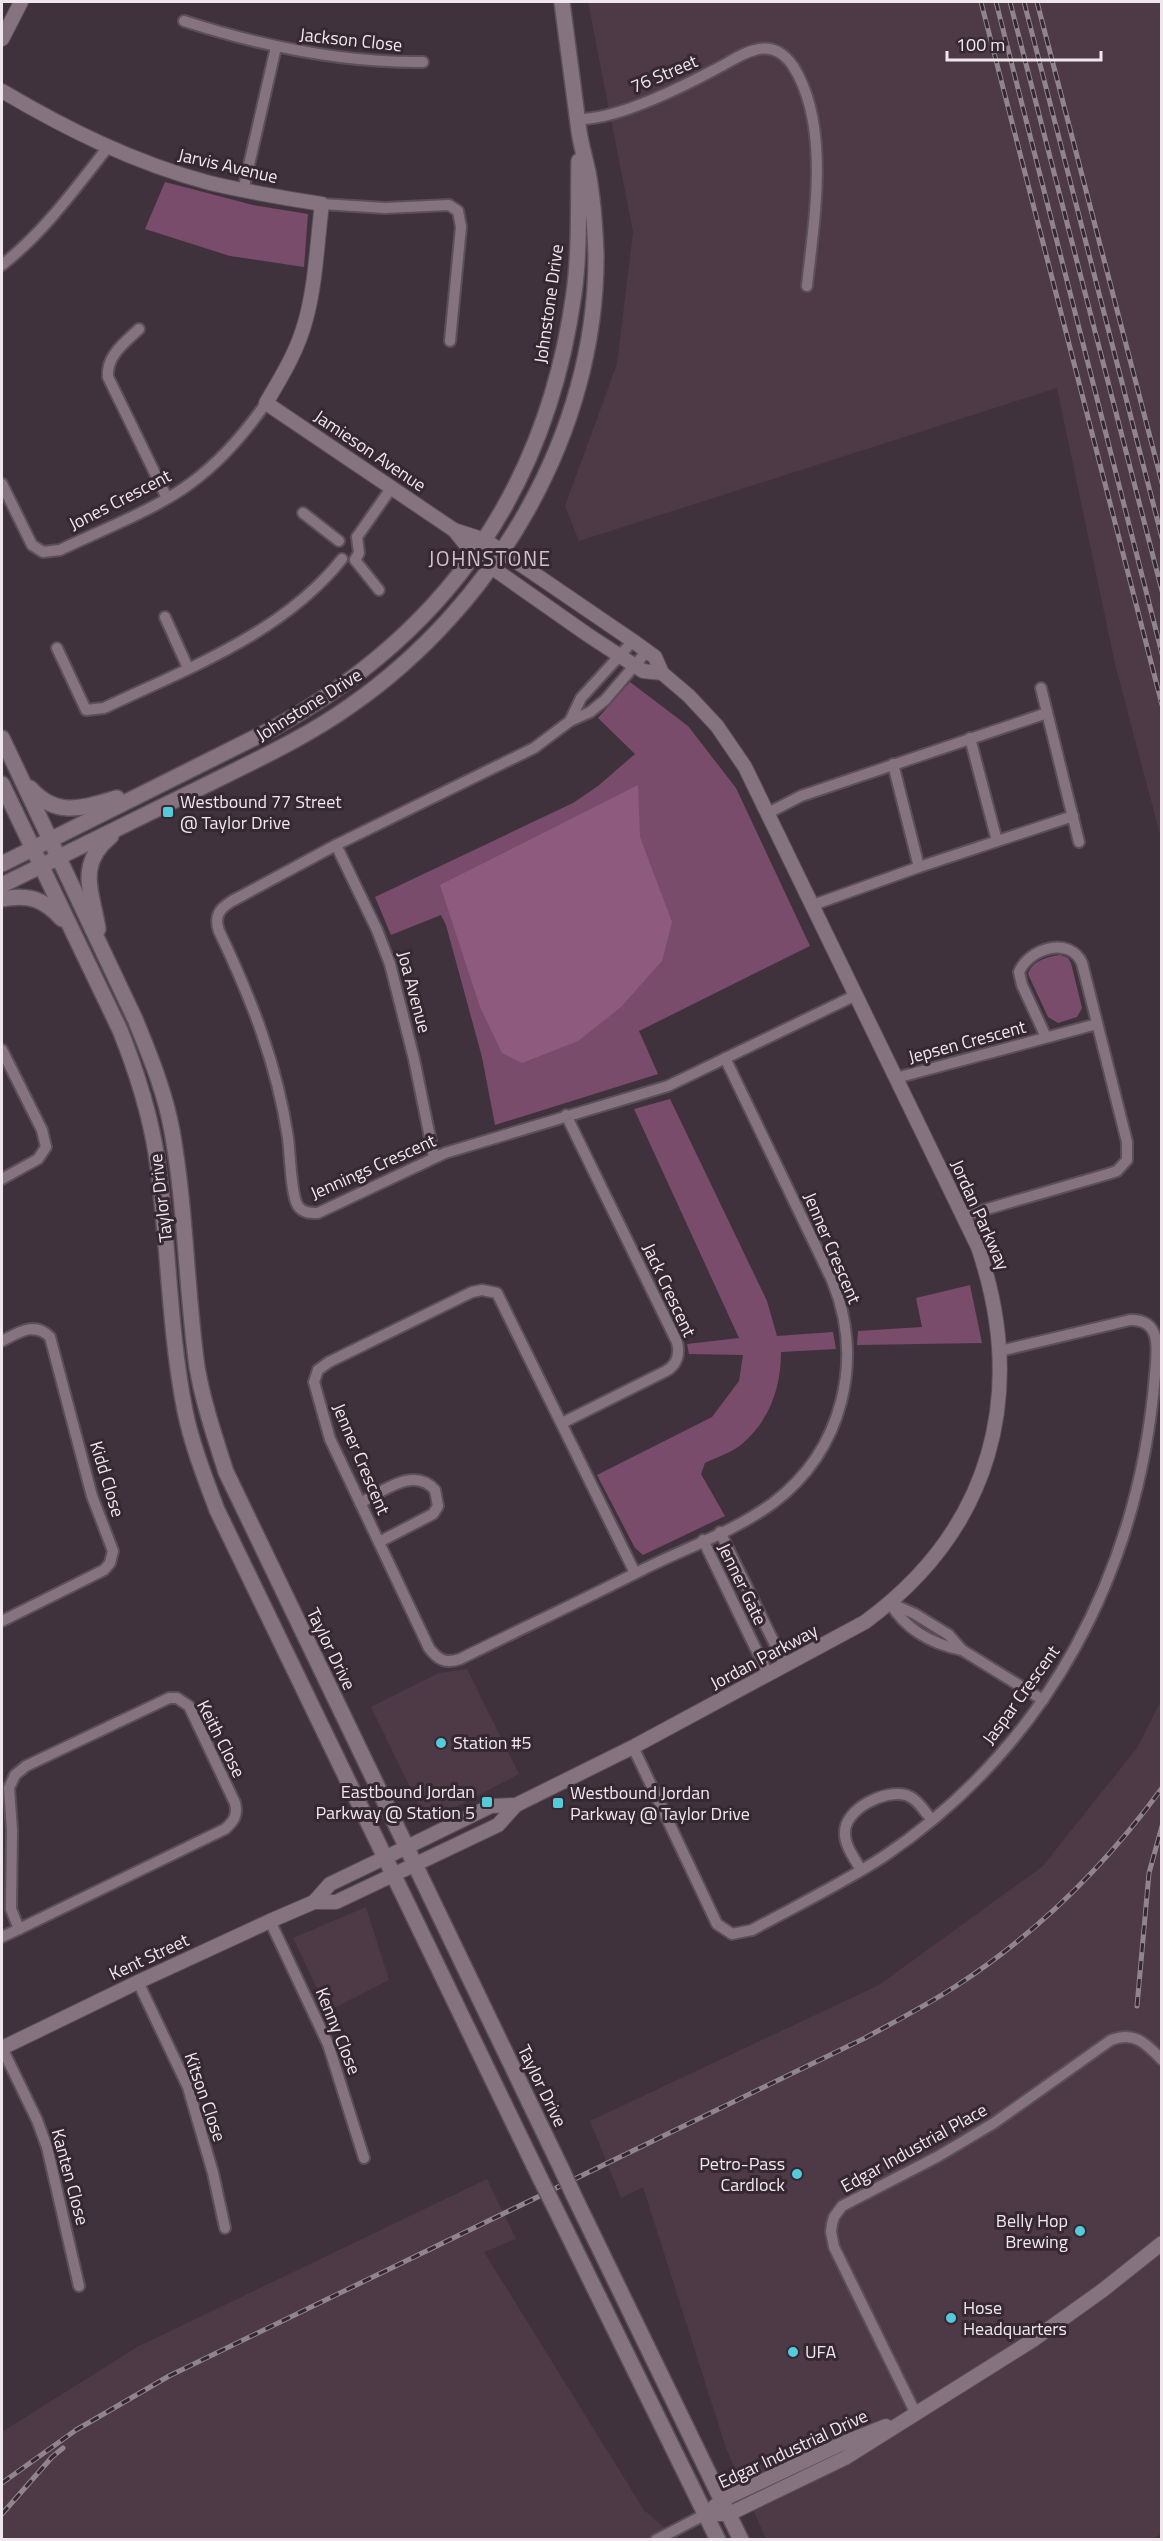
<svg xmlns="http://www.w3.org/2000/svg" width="1163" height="2541" font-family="'Titillium Web',sans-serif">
<rect width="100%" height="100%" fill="#40323c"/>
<g fill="#4e3947">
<path d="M588 2H1161V838L1115 664 1057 388 579 541 565 506 617 364 633 232Z"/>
<path d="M467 1669 519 1774 427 1822 371 1707 439 1673Z"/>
<path d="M1161 1701V2534L1151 2540 766 2539 726 2448 643 2187 621 2198 590 2121 879 1985 1042 1867 1137 1748Z"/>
<path d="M366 1907 389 1980 328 2011 293 1938Z"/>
<path d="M487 2179 516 2239 484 2252 644 2510 678 2539 2 2540V2432L137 2347Z"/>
</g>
<g fill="#794c6b">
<path d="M165 182 253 205 308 214 304 267 230 256 145 229Z"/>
<path d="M630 682 688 726 736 788 810 946 639 1031 658 1074 495 1125 482 1057 446 925 441 915 391 935 375 897 573 803 598 786 635 754 598 718Z"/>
<path d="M1061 955 1068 958 1071 963 1082 1008 1077 1017 1058 1023 1048 1017 1028 974C1031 961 1049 956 1061 955Z"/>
<path d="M670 1099 767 1301 777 1336 833 1332 836 1349 781 1352C781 1387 770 1420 742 1444 733 1452 717 1457 705 1463L701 1474 725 1516 643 1555 635 1548 597 1475 712 1417 739 1381 743 1355 689 1354 687 1344 739 1338 634 1109Z"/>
<path d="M970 1285 982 1343 857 1345 858 1331 922 1327 916 1298Z"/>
</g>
<path fill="#8e5b7f" d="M638 785 640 837 672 922 662 961 621 1007 578 1041 522 1063 502 1053 480 1007 440 885Z"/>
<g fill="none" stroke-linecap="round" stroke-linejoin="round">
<g stroke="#5b4f58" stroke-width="14">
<g id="minor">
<path d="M184 21C261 46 341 63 423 62"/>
<path d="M578 119C615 120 680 88 714 70 727 64 741 53 755 50 772 45 784 53 793 66 831 126 814 219 807 286"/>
<path d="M243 191 276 47"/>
<path d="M322 204 385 208 449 205 458 211 461 227 450 341"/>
<path d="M2 265C44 232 75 189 108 147"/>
<path d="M139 329C125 342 106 356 108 377L167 498"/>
<path d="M2 484 32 545 43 552 60 550C101 530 155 510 191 483 221 461 245 433 266 403"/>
<path d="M303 513 339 541"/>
<path d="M357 537 392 487"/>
<path d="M355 560 379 590"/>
<path d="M355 560 359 553 357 537"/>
<path d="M165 617 188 668"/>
<path d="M57 648 86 710 104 708C188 668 282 634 342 559"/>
<path d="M647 651 605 700 590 712 570 721 534 748 336 845 232 901C219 909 214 916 219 931 251 998 277 1064 288 1138 290 1153 291 1196 298 1206 303 1213 310 1213 318 1213L445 1153 668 1086 856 995"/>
<path d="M1041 688 1079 842"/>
<path d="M570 721 581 698 633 641"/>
<path d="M970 738 997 841"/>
<path d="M893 764 919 867"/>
<path d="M768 813 801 796 1047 713"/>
<path d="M336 845 377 930 390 964 414 1059 434 1157"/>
<path d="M813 905 919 867 1073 816"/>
<path d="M2 1050 42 1130 46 1147 38 1159 2 1179"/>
<path d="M896 1078 1097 1024"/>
<path d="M963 1216 1108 1174 1117 1171 1127 1160V1142L1082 963C1070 936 1029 948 1019 972L1022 985 1046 1037"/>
<path d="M2 1341C18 1333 34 1321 50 1337L92 1496 113 1551 110 1563 104 1570 2 1621"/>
<path d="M562 1423 666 1371C677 1365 680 1354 677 1342L566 1115"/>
<path d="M360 1503C384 1491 414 1466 435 1490L438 1506 433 1514 379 1542"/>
<path d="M720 1532 785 1665"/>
<path d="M703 1540 768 1674"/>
<path d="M635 1573 497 1293 482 1290 472 1292 329 1362 318 1370 314 1382 330 1439 429 1648C438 1660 446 1664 460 1659 521 1629 583 1600 644 1569 686 1548 735 1531 773 1503 843 1450 865 1360 832 1280L725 1058"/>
<path d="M890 1603 915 1614 949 1635 962 1650 1043 1700"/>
<path d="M890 1603C906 1630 932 1644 962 1650"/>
<path d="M169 1698H177L189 1706 235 1803C238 1815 234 1821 225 1829L19 1929 11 1909 12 1830 9 1788 15 1775 26 1766Z"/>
<path d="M633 1747 717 1924 732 1934 752 1930C796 1906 841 1884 883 1857 1048 1746 1139 1571 1155 1375 1157 1352 1163 1319 1130 1320L1000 1351"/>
<path d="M861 1870C855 1859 844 1845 845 1832 845 1809 885 1789 906 1795 917 1798 924 1811 932 1820"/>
<path d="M270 1921 328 2044 364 2158"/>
<path d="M2 1937 19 1929"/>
<path d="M138 1982 188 2087 213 2173 225 2228"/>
<path d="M2 2048 37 2120 47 2147 79 2286"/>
<path d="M916 2414 834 2247 831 2232 832 2224 834 2217 842 2206 937 2157 994 2123 1111 2040C1134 2031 1146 2043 1162 2060"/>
<path d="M656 2540 706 2514"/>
</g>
</g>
<g stroke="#5b4f58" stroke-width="16">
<g id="tertiary">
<path d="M2 39 21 2"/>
<path d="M2 91C68 130 135 163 210 183 247 192 285 198 322 204 317 242 316 282 306 319 298 350 282 376 266 403L454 530 485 540 633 641 655 657 662 673 689 696 717 726 745 767 978 1247C1028 1394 992 1529 865 1622L633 1747 516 1805 498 1825 336 1902H314L270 1921 138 1982 2 2048"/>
<path d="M454 530 474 555 588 635 643 671 662 673"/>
<path d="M314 1902 330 1884 405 1848 491 1806 516 1805"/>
<path d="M714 2507 722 2500 841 2444 886 2426"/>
<path d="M706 2514H729L845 2458 1033 2340 1103 2290 1162 2243"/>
</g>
</g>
<g stroke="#5b4f58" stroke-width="18">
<g id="secondary">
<path d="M2 738 135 1019C150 1056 165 1092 172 1131 186 1209 186 1288 197 1367 203 1402 215 1438 226 1472L561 2168"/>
<path d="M2 784 120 1030C136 1070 149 1110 156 1153 169 1238 168 1325 185 1411 192 1445 205 1478 217 1510L540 2178"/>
<path d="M30 788C56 818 83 808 117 798"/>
<path d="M2 864 272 729C446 634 547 489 574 293 580 249 578 205 579 161"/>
<path d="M2 885C69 852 137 819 204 786 254 761 305 738 350 706 495 605 597 433 596 254 595 227 593 199 588 172 585 158 581 145 579 131 573 88 568 45 562 2"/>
<path d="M2 899C29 894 44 899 62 919"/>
<path d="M98 929C92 891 76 865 111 836"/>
<path d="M574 2196 741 2540"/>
<path d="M554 2206 718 2540"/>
</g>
</g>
<use href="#minor" stroke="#85747f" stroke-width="10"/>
<use href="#tertiary" stroke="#85747f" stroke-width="14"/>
<use href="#secondary" stroke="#85747f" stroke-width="15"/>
<g stroke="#91858d" stroke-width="5">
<g id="rail">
<path d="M981 2 1162 705"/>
<path d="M996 2 1162 654"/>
<path d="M1010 2 1162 591"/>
<path d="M1024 2 1162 538"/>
<path d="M1037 2 1162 483"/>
<path d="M1137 2006 1149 1873 1162 1826"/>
<path d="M2 2483 76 2430 169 2376 865 2038C896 2021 927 2005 956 1986 1036 1934 1106 1865 1162 1788"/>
<path d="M2 2514 52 2457 63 2448"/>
</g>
</g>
<use href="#rail" stroke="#362831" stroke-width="3" stroke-dasharray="9" stroke-linecap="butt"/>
<g stroke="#5b4f58" stroke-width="18" stroke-linecap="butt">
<g id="secondary-bridge">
<path d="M561 2168 574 2196"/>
<path d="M540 2178 554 2206"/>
</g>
</g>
<use href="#secondary-bridge" stroke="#85747f" stroke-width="15"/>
</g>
<g fill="#53cbdb" stroke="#362831" stroke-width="2">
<rect x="162" y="806" width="12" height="12" rx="3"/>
<circle cx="441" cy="1743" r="6"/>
<rect x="481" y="1796" width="12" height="12" rx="3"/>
<rect x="552" y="1797" width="12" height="12" rx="3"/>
<circle cx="797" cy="2174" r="6"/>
<circle cx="1080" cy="2231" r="6"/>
<circle cx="951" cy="2318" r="6"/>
<circle cx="793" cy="2352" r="6"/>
</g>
<g text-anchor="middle" stroke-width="6" stroke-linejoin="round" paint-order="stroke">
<g font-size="18" fill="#f0e7ed" stroke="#362831">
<text transform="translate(351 40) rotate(6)" y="6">Jackson Close</text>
<text transform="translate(664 74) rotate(-23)" y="6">76 Street</text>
<text transform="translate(228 166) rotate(13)" y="6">Jarvis Avenue</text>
<text transform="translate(549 304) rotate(-82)" y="6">Johnstone Drive</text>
<text transform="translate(370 451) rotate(34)" y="6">Jamieson Avenue</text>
<text transform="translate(120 500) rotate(-27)" y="6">Jones Crescent</text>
<text transform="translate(309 705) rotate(-32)" y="6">Johnstone Drive</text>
<text transform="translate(414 992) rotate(75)" y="6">Joa Avenue</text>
<text transform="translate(967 1042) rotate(-15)" y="6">Jepsen Crescent</text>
<text transform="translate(373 1167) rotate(-24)" y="6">Jennings Crescent</text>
<text transform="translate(161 1198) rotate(-97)" y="6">Taylor Drive</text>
<text transform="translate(980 1215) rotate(66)" y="6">Jordan Parkway</text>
<text transform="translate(832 1248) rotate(67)" y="6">Jenner Crescent</text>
<text transform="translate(669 1290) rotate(65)" y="6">Jack Crescent</text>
<text transform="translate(361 1459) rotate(67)" y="6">Jenner Crescent</text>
<text transform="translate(107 1479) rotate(73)" y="6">Kidd Close</text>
<text transform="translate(742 1584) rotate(64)" y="6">Jenner Gate</text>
<text transform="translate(331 1649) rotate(64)" y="6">Taylor Drive</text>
<text transform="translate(764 1657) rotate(-28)" y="6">Jordan Parkway</text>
<text transform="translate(1021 1695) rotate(-54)" y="6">Jaspar Crescent</text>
<text transform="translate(221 1739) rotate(63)" y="6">Keith Close</text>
<text transform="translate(149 1957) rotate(-25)" y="6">Kent Street</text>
<text transform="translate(338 2031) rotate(68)" y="6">Kenny Close</text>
<text transform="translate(542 2086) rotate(64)" y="6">Taylor Drive</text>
<text transform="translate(205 2097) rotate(71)" y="6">Kitson Close</text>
<text transform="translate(914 2148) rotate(-29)" y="6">Edgar Industrial Place</text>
<text transform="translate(70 2177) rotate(75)" y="6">Kanten Close</text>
<text transform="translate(793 2449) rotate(-25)" y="6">Edgar Industrial Drive</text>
</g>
<g font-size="18" fill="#f0e7ed" stroke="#362831" text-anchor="start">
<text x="180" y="808">Westbound 77 Street<tspan x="180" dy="21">@ Taylor Drive</tspan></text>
<text x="453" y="1749">Station #5</text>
<text x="475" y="1798" text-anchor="end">Eastbound Jordan<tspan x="475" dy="21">Parkway @ Station 5</tspan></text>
<text x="570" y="1799">Westbound Jordan<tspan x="570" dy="21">Parkway @ Taylor Drive</tspan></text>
<text x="785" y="2170" text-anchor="end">Petro-Pass<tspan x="785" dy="21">Cardlock</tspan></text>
<text x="1068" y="2227" text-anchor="end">Belly Hop<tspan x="1068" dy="21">Brewing</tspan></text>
<text x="963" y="2314">Hose<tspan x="963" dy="21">Headquarters</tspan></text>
<text x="805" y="2358">UFA</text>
</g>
<g font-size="21" letter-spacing="1.5" fill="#d2c0cc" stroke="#362831">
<text x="490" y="566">JOHNSTONE</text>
</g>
</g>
<rect width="1163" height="2541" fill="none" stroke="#f0e7ed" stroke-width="6"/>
<path d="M947 51v9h154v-9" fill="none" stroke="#f0e7ed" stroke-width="3"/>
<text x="956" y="51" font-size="18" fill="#f0e7ed" stroke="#362831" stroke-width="4.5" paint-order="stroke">100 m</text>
</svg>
